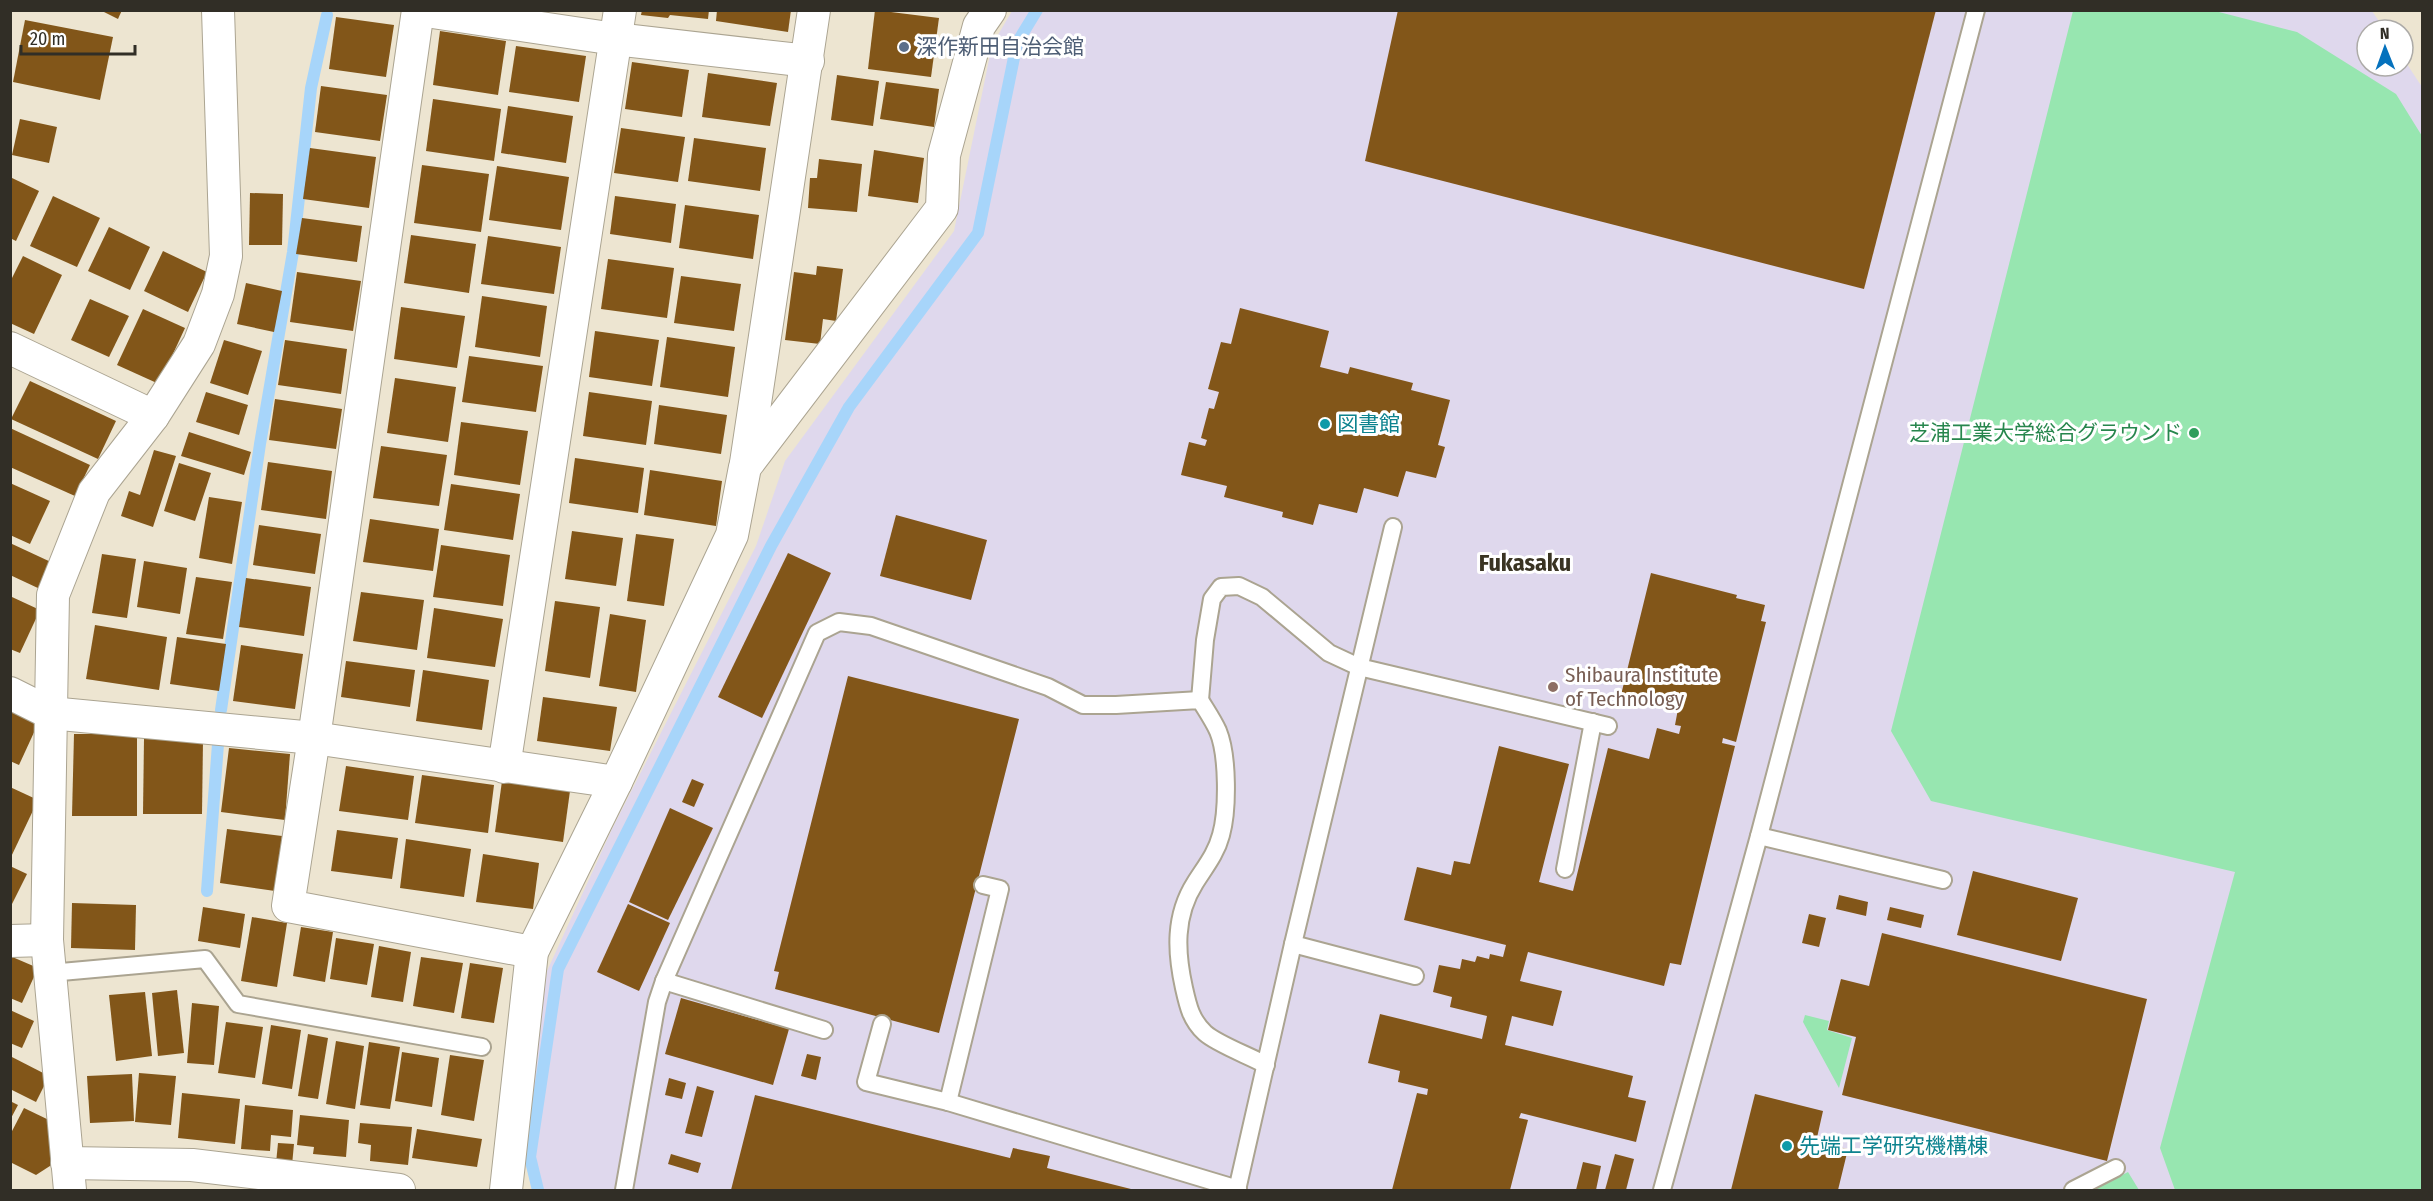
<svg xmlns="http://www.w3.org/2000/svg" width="2433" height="1201" font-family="'Fira Sans Condensed','Noto Sans JP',sans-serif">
<rect width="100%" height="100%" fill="#ede5d1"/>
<path fill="#dfd8ed" d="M1012 11H2372L2385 30H2367V66H2403V58L2422 87V1190H532L524 1155 547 971 612 829 756 546 785 461 954 231 992 45Z"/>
<g fill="#97e6b0">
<path d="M2073 11H2215L2297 32 2396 94 2422 136V1190H2175L2160 1148 2235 872 1931 801 1891 731Z"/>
<path d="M1805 1015 1829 1021 1827 1030 1852 1038 1839 1088 1803 1022Z"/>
<path d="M2128 1172 2139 1190H2093Z"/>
</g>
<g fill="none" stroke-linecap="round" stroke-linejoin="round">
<g stroke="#a7d5fa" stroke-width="12">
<path d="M221 710 260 444 293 252 311 88 327 15"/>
<path d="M207 891 218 744"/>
<path d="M538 1190 530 1157 558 969 771 546 849 407 978 233 1017 43 1037 10"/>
</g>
</g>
<g fill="#825619">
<path d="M100 10H122L118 19Z"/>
<path d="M642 10H709L708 19 670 15 668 18 641 15Z"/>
<path d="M717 10H791L788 32 716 21Z"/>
<path d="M875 10 939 18 931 77 868 69Z"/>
<path d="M1398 10H1936L1864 289 1365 161Z"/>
<path d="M336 17 394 25 386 77 329 69Z"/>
<path d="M25 20 113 37 100 100 13 82Z"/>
<path d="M440 31 506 41 498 95 433 85Z"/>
<path d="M516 46 586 56 579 102 509 92Z"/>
<path d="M632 62 689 70 682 117 625 109Z"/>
<path d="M708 73 777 83 770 126 702 117Z"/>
<path d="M837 75 879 81 873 126 831 120Z"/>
<path d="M886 82 939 89 934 127 880 119Z"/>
<path d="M321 86 387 95 380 141 315 132Z"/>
<path d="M433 99 501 109 494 161 426 151Z"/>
<path d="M508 106 573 116 566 163 501 153Z"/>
<path d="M20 119 57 127 49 163 12 155Z"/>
<path d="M621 128 685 137 678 182 614 173Z"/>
<path d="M694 138 766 148 760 191 688 181Z"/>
<path d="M310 148 376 157 369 208 303 199Z"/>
<path d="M874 150 924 158 918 203 868 196Z"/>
<path d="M819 159 862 164 857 212 808 208 810 178H817Z"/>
<path d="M422 165 489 174 481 232 414 223Z"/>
<path d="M497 166 569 177 561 230 489 220Z"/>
<path d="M10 177 39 191 16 241 10 238Z"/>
<path d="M250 193 283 194 282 245H249Z"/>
<path d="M53 196 100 218 77 267 30 246Z"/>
<path d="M615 196 676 204 671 243 610 234Z"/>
<path d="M685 205 759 215 753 259 679 248Z"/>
<path d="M302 218 362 226 357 262 296 254Z"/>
<path d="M109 227 150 247 130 290 88 271Z"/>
<path d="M411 235 476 244 469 293 404 283Z"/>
<path d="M488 236 561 247 554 294 481 284Z"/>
<path d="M163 251 207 272 188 312 144 291Z"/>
<path d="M23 256 62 275 34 334 10 323V282Z"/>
<path d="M608 259 674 268 667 318 601 309Z"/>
<path d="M817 266 843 269 836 321 823 319 820 344 785 340 794 272 816 275Z"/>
<path d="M297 272 361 281 353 331 290 322Z"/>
<path d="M681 276 741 284 734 331 674 323Z"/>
<path d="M246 283 282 291 274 332 237 324Z"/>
<path d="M482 296 547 306 540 357 475 347Z"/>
<path d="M90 299 129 316 109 357 71 340Z"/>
<path d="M401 307 465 316 457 368 394 359Z"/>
<path d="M1240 308 1329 331 1320 367 1348 374 1350 367 1413 383 1411 390 1450 400 1438 445 1445 447 1436 478 1406 471 1398 497 1364 488 1357 513 1319 504 1313 525 1282 517 1283 512 1224 497 1227 486 1181 475 1189 442 1205 446 1207 440 1201 438 1209 408 1214 409 1219 392 1208 389 1221 342 1231 344Z"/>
<path d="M143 309 185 328 159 384 117 365Z"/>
<path d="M595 331 659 340 652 386 589 377Z"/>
<path d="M667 337 735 347 728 397 660 387Z"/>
<path d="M224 340 262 351 248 395 210 383Z"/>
<path d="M285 340 347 349 341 394 278 385Z"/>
<path d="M469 356 543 366 536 412 462 402Z"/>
<path d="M395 378 456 387 448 442 387 433Z"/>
<path d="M30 381 116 421 98 459 11 419Z"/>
<path d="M206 392 248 405 239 435 196 422Z"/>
<path d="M589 392 652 401 646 445 583 436Z"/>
<path d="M275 399 342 409 336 449 269 440Z"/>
<path d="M659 405 727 415 721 454 654 444Z"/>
<path d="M461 422 528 431 520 485 454 475Z"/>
<path d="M10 428 90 465 75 496 10 467Z"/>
<path d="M189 432 251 452 244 475 181 456Z"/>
<path d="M381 446 447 455 439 506 373 498Z"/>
<path d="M154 450 176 456 153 527 121 516 129 491 140 495Z"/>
<path d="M575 458 644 468 638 513 569 503Z"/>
<path d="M268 462 332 471 326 519 261 510Z"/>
<path d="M179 463 211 473 195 521 164 511Z"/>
<path d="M650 470 722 481 716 526 644 515Z"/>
<path d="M10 483 50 501 30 544 10 535Z"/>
<path d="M451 484 520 494 513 540 444 530Z"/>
<path d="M209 497 242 502 232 564 199 558Z"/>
<path d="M896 515 987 540 971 600 880 576Z"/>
<path d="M370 519 439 529 433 571 363 562Z"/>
<path d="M259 525 321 534 315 574 253 565Z"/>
<path d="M572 531 623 538 616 586 565 579Z"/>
<path d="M636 534 674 539 664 606 627 601Z"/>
<path d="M10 543 53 563 40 589 10 575Z"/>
<path d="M441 545 510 555 503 606 433 597Z"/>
<path d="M788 553 831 573 762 718 718 697Z"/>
<path d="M102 554 136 559 127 618 92 613Z"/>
<path d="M144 561 187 568 180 614 137 607Z"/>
<path d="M1651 573 1737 595 1736 598 1765 605 1761 621 1766 622 1736 742 1723 738 1722 743 1735 746 1681 965 1670 963 1664 986 1528 952 1520 981 1562 991 1553 1026 1512 1016 1505 1045 1633 1076 1628 1097 1646 1101 1636 1142 1521 1113 1519 1118 1528 1120 1510 1190H1392L1417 1093 1427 1095 1428 1089 1398 1082 1400 1071 1368 1063 1380 1014 1482 1039 1487 1016 1450 1007 1452 997 1433 992 1439 965 1460 969 1462 959 1475 962 1477 956 1489 959 1490 954 1503 957 1506 945 1404 920 1417 867 1451 875 1454 861 1470 864 1499 746 1569 764 1539 882 1573 891 1608 748 1649 759 1657 728 1679 734 1681 726 1675 725 1678 709 1621 695Z"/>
<path d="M196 577 232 582 223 639 186 634Z"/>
<path d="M246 578 311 587 304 636 239 627Z"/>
<path d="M361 592 424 600 417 650 353 641Z"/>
<path d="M12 597 40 610 20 653 10 649Z"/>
<path d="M555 601 600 607 590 678 545 671Z"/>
<path d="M434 608 503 619 495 667 427 658Z"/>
<path d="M610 614 646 620 636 692 599 686Z"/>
<path d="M95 625 167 637 159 690 86 679Z"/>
<path d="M177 637 226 644 219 691 170 684Z"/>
<path d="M241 645 303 654 295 709 233 701Z"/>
<path d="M346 661 415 670 410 707 341 697Z"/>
<path d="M423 670 489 680 482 730 416 721Z"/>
<path d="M848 676 1019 719 939 1033 775 989 779 972 774 971Z"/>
<path d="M543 697 617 707 610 751 537 741Z"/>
<path d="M10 700 42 715 19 765 10 761Z"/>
<path d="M74 734H137V816H72Z"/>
<path d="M144 739 203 740 202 814H143Z"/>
<path d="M229 748 290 754 285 820 221 812Z"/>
<path d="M346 766 414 776 408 820 339 811Z"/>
<path d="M422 775 494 785 488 833 415 823Z"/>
<path d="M692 779 704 784 694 807 682 802Z"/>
<path d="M502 781 570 791 563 842 495 832Z"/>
<path d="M10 787 38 800 10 859Z"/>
<path d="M670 808 713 828 668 920 629 902Z"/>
<path d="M227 829 282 836 275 891 220 883Z"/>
<path d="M337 830 398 838 392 879 331 871Z"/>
<path d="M406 839 471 849 464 897 400 888Z"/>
<path d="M483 854 539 863 533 909 476 902Z"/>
<path d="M10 866 27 874 10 908Z"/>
<path d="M1973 871 2078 898 2061 961 1957 935Z"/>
<path d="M1839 895 1868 902 1866 916 1836 909Z"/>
<path d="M72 903 136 905 135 950 71 948Z"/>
<path d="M628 904 670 923 639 991 597 972Z"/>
<path d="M203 907 245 914 240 948 198 941Z"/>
<path d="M1890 907 1924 915 1921 928 1887 920Z"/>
<path d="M1809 914 1826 918 1819 947 1802 943Z"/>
<path d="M252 917 287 923 277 987 241 981Z"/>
<path d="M301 927 333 932 325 982 293 976Z"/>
<path d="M1882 933 2147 999 2107 1161 1842 1095 1856 1037 1828 1030 1841 979 1869 986Z"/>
<path d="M336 938 374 944 367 985 330 979Z"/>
<path d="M379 946 411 952 403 1002 371 997Z"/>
<path d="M10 956 38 968 22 1003 10 998Z"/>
<path d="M421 957 463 963 454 1013 413 1006Z"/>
<path d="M470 963 503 968 494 1023 461 1018Z"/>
<path d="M177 990 184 1053 158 1056 152 993Z"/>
<path d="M145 992 152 1056 116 1061 109 995Z"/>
<path d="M681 998 789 1029 773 1085 665 1054Z"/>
<path d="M192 1003 219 1006 214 1065 187 1063Z"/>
<path d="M10 1010 34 1021 22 1048 10 1043Z"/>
<path d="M226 1022 263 1027 255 1078 218 1073Z"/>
<path d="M271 1025 301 1030 292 1089 262 1084Z"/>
<path d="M308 1034 328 1038 318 1099 298 1096Z"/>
<path d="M336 1041 364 1046 355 1109 326 1104Z"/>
<path d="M369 1042 400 1047 390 1109 360 1105Z"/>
<path d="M402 1052 439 1058 432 1107 395 1101Z"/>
<path d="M807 1054 821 1057 816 1080 801 1076Z"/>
<path d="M450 1055 484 1060 474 1121 441 1115Z"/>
<path d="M10 1056 49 1076 36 1102 10 1089Z"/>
<path d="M139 1073 176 1076 171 1125 135 1122Z"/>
<path d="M132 1074 134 1121 90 1123 87 1076Z"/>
<path d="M669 1078 686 1083 682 1099 665 1095Z"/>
<path d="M697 1086 714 1091 702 1137 685 1133Z"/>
<path d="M182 1093 240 1099 235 1144 178 1138Z"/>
<path d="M1755 1094 1823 1111 1816 1142 1848 1149 1838 1190H1731Z"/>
<path d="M755 1095 1010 1158 1013 1148 1050 1156 1047 1168 1135 1190H731Z"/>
<path d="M10 1101 18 1105 10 1120Z"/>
<path d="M245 1105 293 1110 291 1137 271 1135 270 1151 241 1149Z"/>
<path d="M24 1108 51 1121 53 1164 36 1175 10 1162V1135Z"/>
<path d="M300 1115 349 1120 346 1157 313 1154 314 1147 297 1145Z"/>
<path d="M360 1123 412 1127 408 1165 370 1161 371 1145 358 1143Z"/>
<path d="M417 1129 482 1139 477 1167 412 1158Z"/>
<path d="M278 1143 294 1144 292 1165 276 1163Z"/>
<path d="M671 1154 701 1163 698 1173 668 1164Z"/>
<path d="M1615 1154 1634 1159 1626 1190H1605Z"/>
<path d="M1583 1162 1601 1166 1596 1190H1576Z"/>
</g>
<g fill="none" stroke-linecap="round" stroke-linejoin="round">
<g stroke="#aba491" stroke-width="20">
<g id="service">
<path d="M1200 700 1205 640 1212 599 1221 587 1239 586 1262 597 1329 653 1359 667 1608 726"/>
<path d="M1759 836 1943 880"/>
<path d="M1565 869 1593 722"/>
<path d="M983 885 1000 889 948 1102 1238 1189"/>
<path d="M1293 944 1415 976"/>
<path d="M50 973 205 959 238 1004 482 1047"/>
<path d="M664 981 824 1030"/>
<path d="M882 1024 866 1082 948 1102"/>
<path d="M624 1190 657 1002 664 981 817 633 839 622 871 626 1048 687 1083 705H1116L1200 700C1206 710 1213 720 1218 731 1228 755 1228 810 1221 835 1216 854 1205 867 1195 883 1174 916 1176 952 1184 988 1188 1006 1191 1020 1205 1033 1217 1044 1250 1056 1266 1065"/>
<path d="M1237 1190 1293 944 1393 527"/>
<path d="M1662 1190 1759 836 1976 10"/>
<path d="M2073 1190 2116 1168"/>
</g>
</g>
<g stroke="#aba491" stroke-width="34">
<g id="minor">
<path d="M418 10 314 738 288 906 532 952"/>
<path d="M419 10 615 39 808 61"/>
<path d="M10 348 153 416"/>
<path d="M746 463 814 10"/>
<path d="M10 693 50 713 314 738 616 782"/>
<path d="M504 767 620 10"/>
<path d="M10 941 47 940"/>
<path d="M67 1163 192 1165 399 1190"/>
<path d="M70 1190 47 940 53 595 94 492 153 416 199 344 218 294 226 256 218 10"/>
<path d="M506 1190 532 952 616 782 732 535 745 467 942 208 944 155 979 26 990 10"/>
</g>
</g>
<use href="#service" stroke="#fff" stroke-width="16"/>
<use href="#minor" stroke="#fff" stroke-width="32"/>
</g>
<circle fill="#5c6f8a" stroke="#fff" stroke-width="2" cx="904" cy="47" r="6"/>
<g fill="#0f9aa8" stroke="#fff" stroke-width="2">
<circle cx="1325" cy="424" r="6"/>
<circle cx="1787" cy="1146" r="6"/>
</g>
<circle fill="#2e9e5b" stroke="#fff" stroke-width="2" cx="2194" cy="433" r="6"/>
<circle fill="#8d6e63" stroke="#fff" stroke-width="2" cx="1553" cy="687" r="6"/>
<g text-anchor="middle" stroke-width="6" stroke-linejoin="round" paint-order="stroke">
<g font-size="21" fill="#4e5e75" stroke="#fff" text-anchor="start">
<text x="916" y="54">深作新田自治会館</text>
</g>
<g font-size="21" fill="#0d838f" stroke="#fff" text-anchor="start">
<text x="1337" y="431">図書館</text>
<text x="1799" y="1153">先端工学研究機構棟</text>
</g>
<g font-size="21" fill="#27864d" stroke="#fff" text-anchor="end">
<text x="2182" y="440">芝浦工業大学総合グラウンド</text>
</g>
<g font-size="21" fill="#785e54" stroke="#fff" text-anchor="start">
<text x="1565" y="682">Shibaura Institute<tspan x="1565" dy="24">of Technology</tspan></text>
</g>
<g font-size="24" font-weight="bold" fill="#3a3423" stroke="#fff">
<text x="1525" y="571">Fukasaku</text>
</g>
</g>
<rect width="2433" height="1201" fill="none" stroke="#312e26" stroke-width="24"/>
<g transform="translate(2385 48) rotate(359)"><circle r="28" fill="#ffffff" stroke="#adaba8" stroke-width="1.5"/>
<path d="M0-4.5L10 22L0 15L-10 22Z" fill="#0572bd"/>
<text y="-9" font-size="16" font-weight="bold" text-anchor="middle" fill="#312e26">N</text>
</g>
<path d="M21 45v9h114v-9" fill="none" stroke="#312e26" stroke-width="3"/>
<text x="30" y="45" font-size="18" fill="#312e26" stroke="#ffffff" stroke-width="4.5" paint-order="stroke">20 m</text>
</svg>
